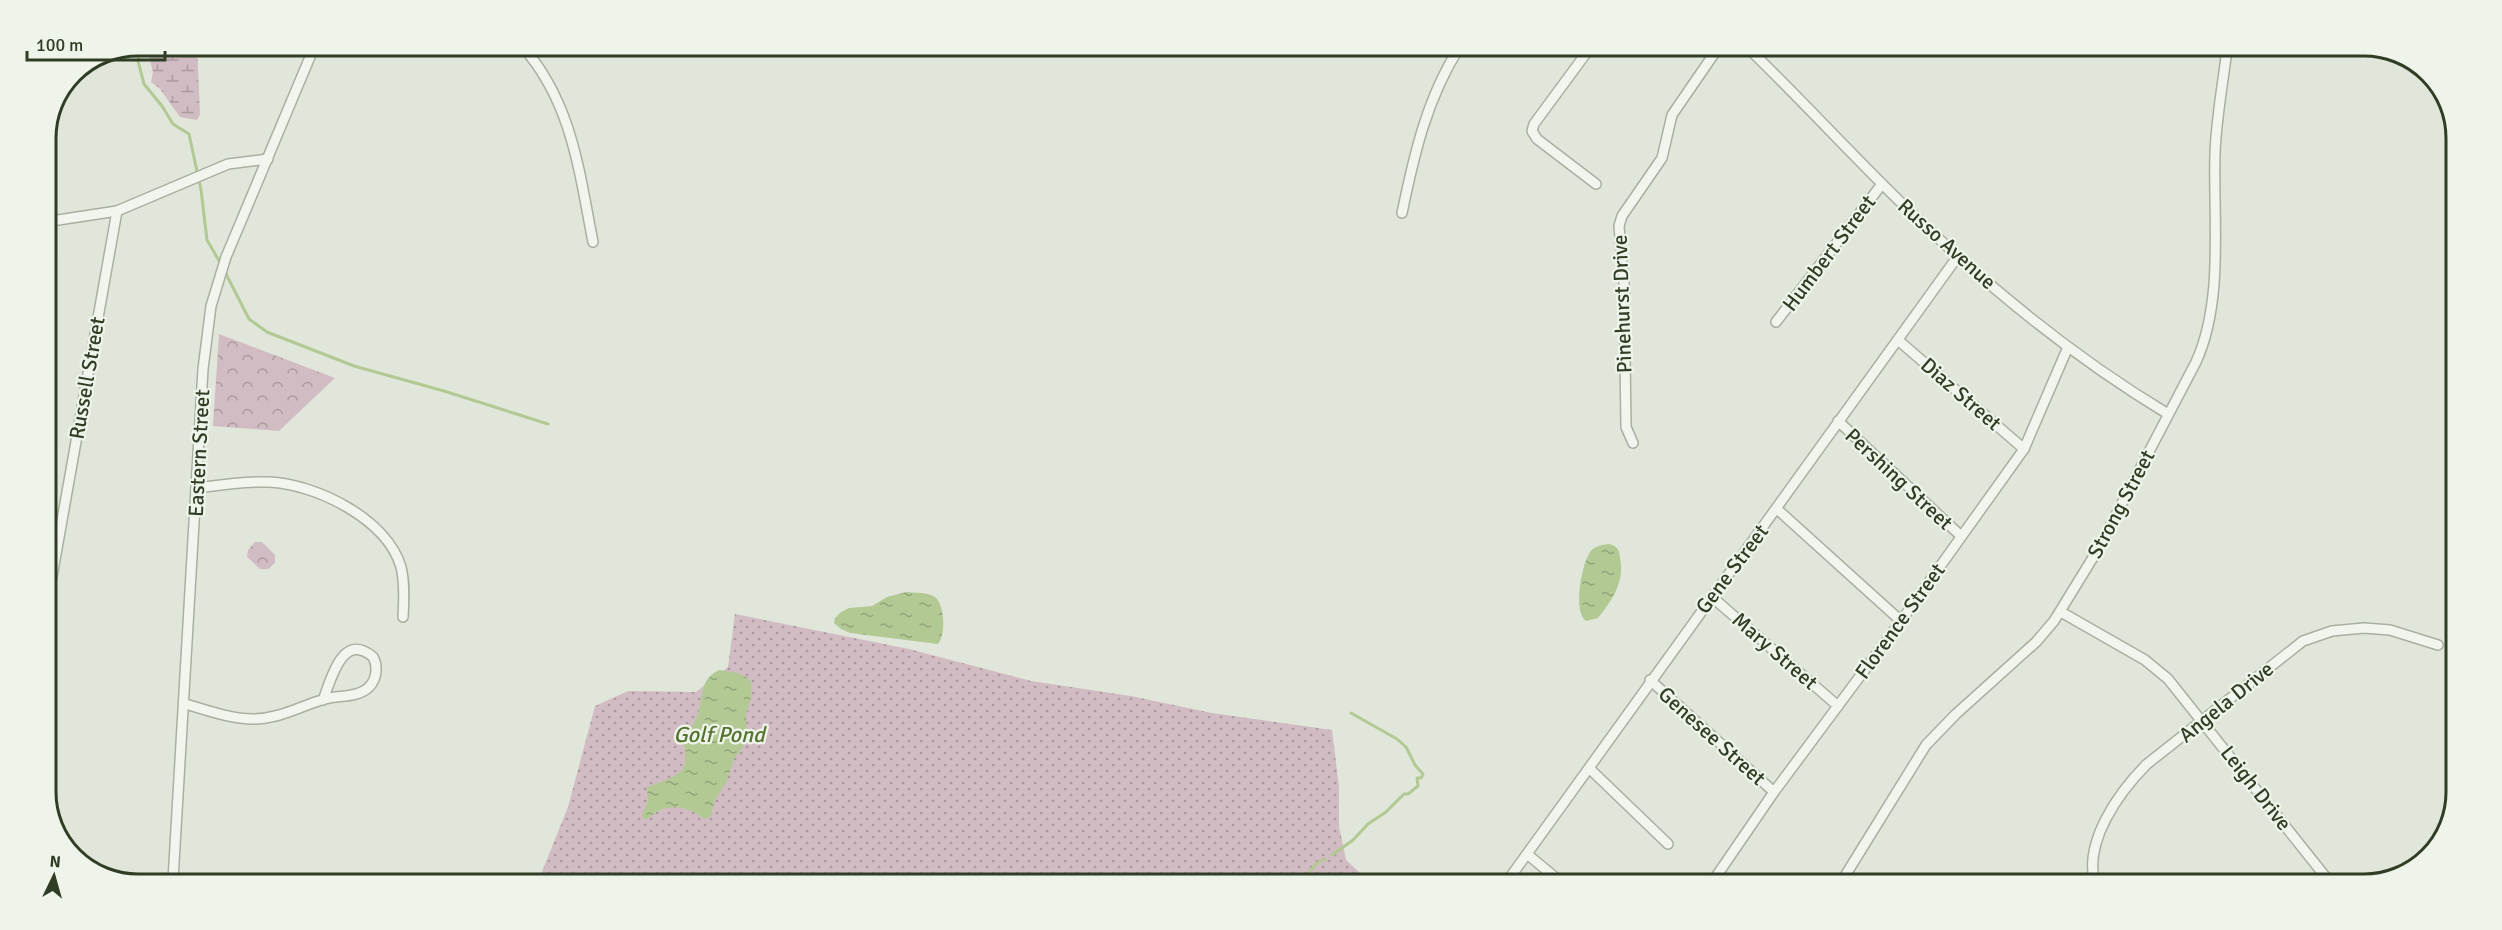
<svg xmlns="http://www.w3.org/2000/svg" width="2502" height="930" font-family="Signika,sans-serif">
<defs>
<pattern id="grass-dots" width="8" height="8" patternUnits="userSpaceOnUse" patternTransform="scale(1.5)"><rect width="8" height="8" fill="#d1bcc3"/><path d="M2 2h.1M6 6h.1" fill="none" stroke="#aa9a9e" stroke-width="1.8" stroke-linecap="round"/></pattern>
<pattern id="forest-crowns" width="20" height="18" patternUnits="userSpaceOnUse" patternTransform="scale(1.5)"><rect width="20" height="18" fill="#d1bcc3"/><path d="M2 6a3 3 0 1 1 6 0M12 15a3 3 0 1 1 6 0" fill="none" stroke="#aa9a9e"/></pattern>
<pattern id="wetland-marsh" width="20" height="14" patternUnits="userSpaceOnUse" patternTransform="scale(1.5)"><rect width="20" height="14" fill="#d1bcc3"/><path d="M1 5h8M5 5V1M11 12h8M15 12V8" fill="none" stroke="#aa9a9e"/></pattern>
<pattern id="water-ripples" width="26" height="14" patternUnits="userSpaceOnUse" patternTransform="scale(1.5)"><rect width="26" height="14" fill="#b3c994"/><path d="M2 4q2-2 4 0t4 0M15 11q2-2 4 0t4 0" fill="none" stroke="#92a479"/></pattern>
</defs>
<rect width="100%" height="100%" fill="#e1e6db"/>
<path fill="url(#grass-dots)" d="M735 614 909 649 1031 681 1131 696 1212 713 1332 730 1339 787V826L1346 860 1371 883 483 881 539 879 568 807 595 706 628 691 696 692 728 667Z"/>
<g fill="url(#forest-crowns)">
<path d="M219 334 335 378 279 431 213 426Z"/>
<path d="M255 542H262L275 555V563L268 569H260L247 557 248 550Z"/>
</g>
<path fill="url(#wetland-marsh)" d="M146 45H197L200 114 197 120 180 117 160 89 151 82 153 72Z"/>
<g fill="url(#water-ripples)">
<path d="M1609 544C1617 546 1619 549 1620 557 1625 582 1613 599 1598 618L1586 621C1573 612 1581 567 1589 554 1593 546 1601 545 1609 544Z"/>
<path d="M906 592C915 593 928 592 935 597 945 605 946 635 938 644L850 633 841 629 834 623 835 618 841 612 849 608 872 606 887 597Z"/>
<path d="M719 670 738 673 748 678 751 682V698L746 714 747 741 734 759 727 781 715 800 711 816 704 819C700 817 696 812 691 811 677 804 659 807 648 819H643L642 814 648 801 647 787C658 782 672 780 681 771 689 763 683 749 685 739 686 730 693 727 696 719 705 700 696 682 719 670Z"/>
</g>
<g fill="none" stroke-linecap="round" stroke-linejoin="round">
<g stroke="#b3c994" stroke-width="3">
<path d="M141 45 138 61 144 84 162 106 173 124 189 134 201 190 207 240 221 264"/>
<path d="M224 270 249 319 267 332 354 366 444 391 548 424"/>
<path d="M1332 855 1353 840 1368 824 1386 812 1404 794H1408L1418 786 1417 778H1421L1423 774 1415 765 1406 747 1397 739 1351 713"/>
<path d="M1300 883 1317 863 1325 859"/>
</g>
<g stroke="#a8b0a1" stroke-width="12">
<g id="minor">
<path d="M522 46C572 102 579 171 593 242"/>
<path d="M1590 48 1534 124 1532 131 1537 139 1596 184"/>
<path d="M1748 48C1806 104 1860 164 1918 219 1994 292 2078 360 2168 414"/>
<path d="M1402 213C1414 155 1427 98 1459 48"/>
<path d="M45 222 117 211 228 164 268 159"/>
<path d="M1776 322 1882 184"/>
<path d="M1898 340 2024 449"/>
<path d="M1838 421 1961 536"/>
<path d="M1633 443 1626 427 1624 284 1619 226 1622 216 1662 158 1672 115 1718 48"/>
<path d="M197 488C220 485 245 481 269 482 316 484 387 519 401 567 405 583 404 601 403 617"/>
<path d="M1777 509 1901 621"/>
<path d="M1712 597 1838 706"/>
<path d="M2061 612 2145 660 2168 679 2332 885"/>
<path d="M45 616 117 211"/>
<path d="M1650 680 1774 792"/>
<path d="M185 704C207 710 230 719 253 719 280 719 300 706 325 699 339 695 358 698 369 687 377 679 378 666 373 657 342 631 331 680 323 700"/>
<path d="M1590 769 1668 844"/>
<path d="M1527 854 1562 883"/>
<path d="M173 880 203 369 211 306 226 257 315 45"/>
<path d="M1506 883 1958 256"/>
<path d="M1711 884 1774 792 1901 621 2024 449 2068 347"/>
<path d="M1840 884 1926 745 1956 714 2036 642 2054 621 2097 551 2196 362C2224 301 2213 219 2215 154 2216 119 2223 84 2227 49"/>
<path d="M2095 884C2083 842 2119 792 2147 764L2303 641 2332 631 2364 628 2390 630 2438 645"/>
</g>
</g>
<use href="#minor" stroke="#f1f5ee" stroke-width="9"/>
</g>
<g text-anchor="middle" stroke-width="4.5" stroke-linejoin="round" paint-order="stroke">
<g font-size="21" fill="#303d25" stroke="#eff4ea">
<text transform="translate(1947 244) rotate(42)" y="7">Russo Avenue</text>
<text transform="translate(1829 253) rotate(-53)" y="7">Humbert Street</text>
<text transform="translate(1622 304) rotate(-92)" y="7">Pinehurst Drive</text>
<text transform="translate(87 378) rotate(-80)" y="7">Russell Street</text>
<text transform="translate(1961 394) rotate(41)" y="7">Diaz Street</text>
<text transform="translate(199 453) rotate(-87)" y="7">Eastern Street</text>
<text transform="translate(1899 479) rotate(43)" y="7">Pershing Street</text>
<text transform="translate(2121 504) rotate(-62)" y="7">Strong Street</text>
<text transform="translate(1732 569) rotate(-53)" y="7">Gene Street</text>
<text transform="translate(1900 621) rotate(-54)" y="7">Florence Street</text>
<text transform="translate(1775 651) rotate(41)" y="7">Mary Street</text>
<text transform="translate(2226 702) rotate(-39)" y="7">Angela Drive</text>
<text transform="translate(1712 736) rotate(42)" y="7">Genesee Street</text>
<text transform="translate(2256 788) rotate(52)" y="7">Leigh Drive</text>
</g>
<g font-size="22" font-style="italic" fill="#53722d" stroke="#eff4ea">
<text x="719" y="742">Golf Pond</text>
</g>
</g>
<path d="M0 0H2502V930H0ZM138 56H2364A82 82 0 0 1 2446 138V792A82 82 0 0 1 2364 874H138A82 82 0 0 1 56 792V138A82 82 0 0 1 138 56Z" fill="#eff4ea" fill-rule="evenodd"/>
<path fill="none" stroke="#303d25" stroke-width="3" d="M138 56H2364A82 82 0 0 1 2446 138V792A82 82 0 0 1 2364 874H138A82 82 0 0 1 56 792V138A82 82 0 0 1 138 56Z"/>
<g transform="translate(54 876) rotate(5)" stroke="#eff4ea" stroke-width="4.5" paint-order="stroke">
<path d="M0-4.5L10 22L0 15L-10 22Z" fill="#303d25"/>
<text y="-9" font-size="16" font-weight="bold" text-anchor="middle" fill="#303d25">N</text>
</g>
<path d="M27 51v9h138v-9" fill="none" stroke="#303d25" stroke-width="3"/>
<text x="36" y="51" font-size="18" fill="#303d25" stroke="#eff4ea" stroke-width="4.5" paint-order="stroke">100 m</text>
</svg>
